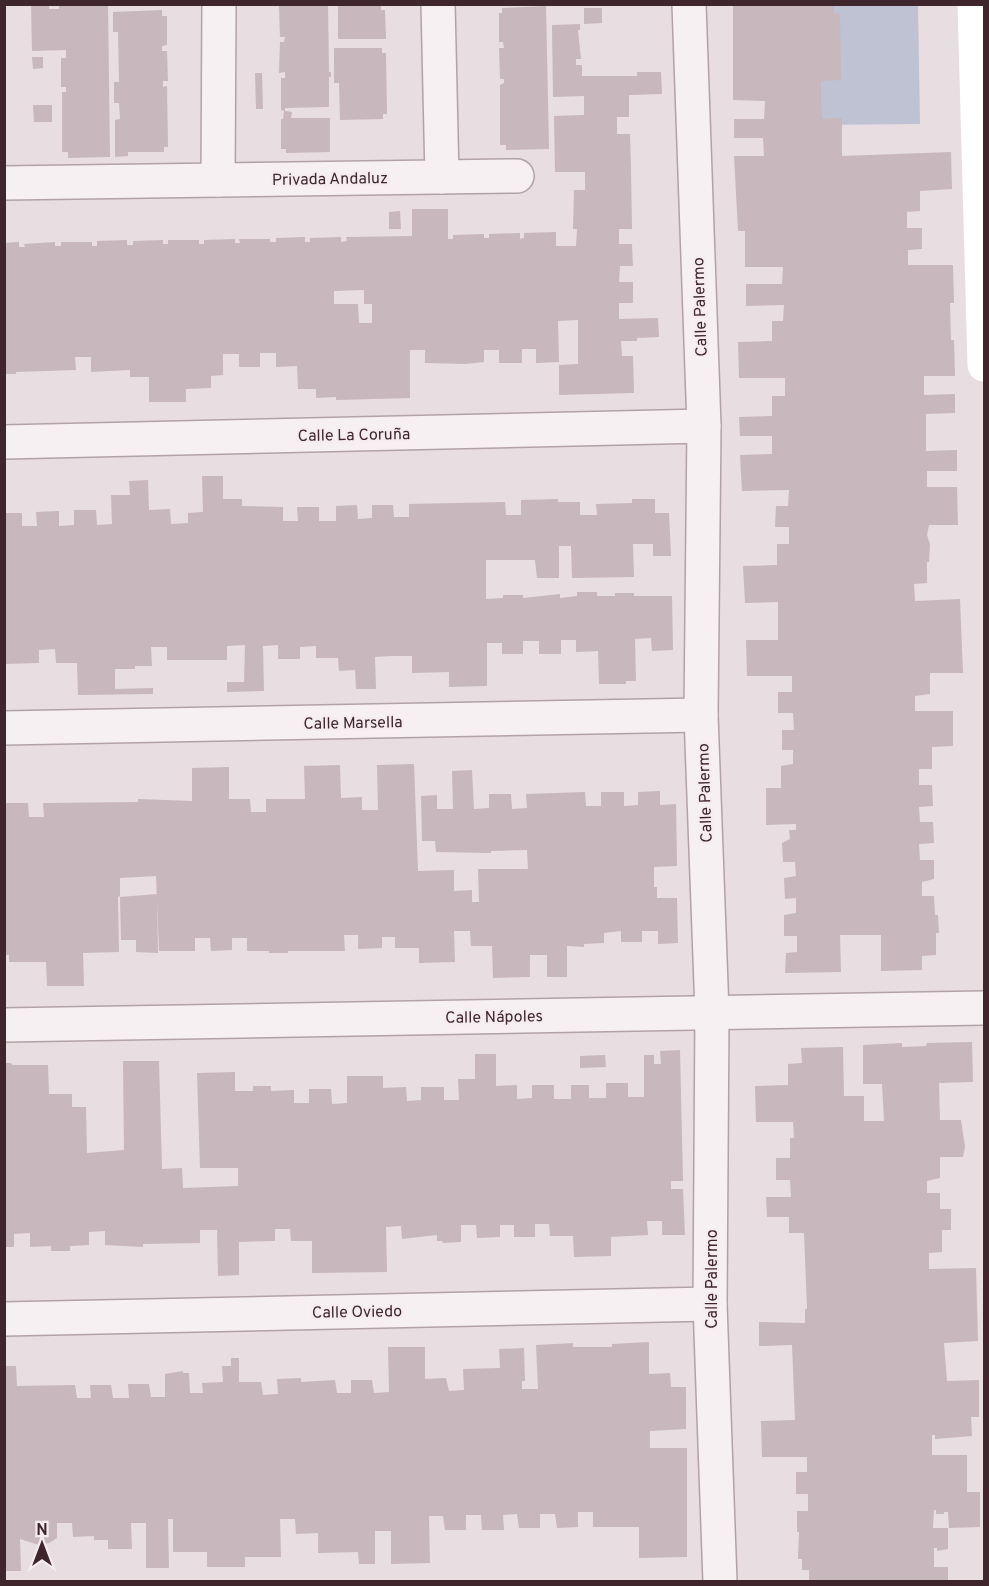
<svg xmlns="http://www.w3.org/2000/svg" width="989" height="1586" font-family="Overpass,sans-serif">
<rect width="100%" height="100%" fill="#e8dde1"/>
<path fill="#bec2d2" d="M811 5H918L920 124 813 125Z"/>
<g fill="#c8b7bc" fill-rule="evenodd">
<path d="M31 4H49V9H59V4H108L110 157 68 158V152H62V92H66V87H61V58H66V50L32 51Z"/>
<path d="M284 4H328L329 72H331V77H329V107L285 108V111L292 112 291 118H330V152L286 153V149H281V119H283L284 111 281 110V78H285V72L279 73 280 42H284L285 37H280L279 6Z"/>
<path d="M733 4H834V14L840 13 841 80 821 81V99L822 119 842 118V156L951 152 952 189 920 191V211L907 212V228H922V249L908 250V265H953L954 303H950L951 340H954L955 376H924V395L955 394V413L926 414V451L957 450V471H927V487H957L958 525H929L927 535 930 544 929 562H927V583L914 584 915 601 960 599 963 673H930V694L915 696V711H953V746L932 747V769H919V785H932L933 806 919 807 920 822H933L934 843 919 844 920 860H934V879L922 882V896H934L935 915H938L939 933H936V955L922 956V970L881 971V935H840L841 972 785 973 786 953 797 952V936H784V915L796 913V898L785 899 784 878 796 876 795 862H783L782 843 790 839 789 830H796V824L766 825V788H781V766L793 764V750H782V730H794L793 713H778V692H792V676H747L746 640H778V602L745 603 743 566 777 565V544H789V527H775L776 506H788L789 490 742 491 740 455 772 454V436H740L739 417 772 416V396H785V378H739L738 342 772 341V321H783L784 305 746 306V284H782L783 267H745V231H738L734 156H764L763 138H734V119H764L765 101 733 100Z"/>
<path d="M338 5H381V10H385L386 39H338Z"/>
<path d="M546 6 549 149 506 150V145H500V85L504 83V79H500L499 48H504L503 42H499V13H502V8Z"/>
<path d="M584 8H602V23L584 24Z"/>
<path d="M162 10V16H167V45L162 46V51H167L168 81H163V87L167 86 168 147H164V152H128V156L115 157V120L120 119 119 103H114V82H119L118 32H113V12Z"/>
<path d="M580 24V30H578L581 59H576V65H582V76H637V72H661L662 94 629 95V117H617V134H630L631 169 632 229H619V244H632L633 266H620L619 282H633V303H619V319L658 318 659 337 637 338V341H621L622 356H633L634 393 559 395V365L578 364V320L558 321 559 362 536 363V349H522V363H499V350H484V362L466 364 425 363V350H410V398L336 400V397L316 398V389H298L297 366 276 367V353H260V367H239V354H223V375L211 376V388L186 389V402H149V377H130V370L91 372V357H75L76 370 16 372V374H4V243L19 242V247H25L24 244 55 242V246H61V242H92V246H97V241L127 240V245H133V241L163 240V244H168V240H199V244H204V240L235 239V243H240L239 239H270V242H276V238L305 237V242H310V238L341 237V242L347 241 346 237 412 236V209H448V239H453V235L484 234V238H489V234L520 233V239L524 238V233L556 232V246H576L577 229H573L574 190H585V172H555L554 116 584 115V96L553 97 552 25ZM364 290V304H372V323H359L358 304H334V291Z"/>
<path d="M334 48H382V53H386L387 114H383V119L340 120 339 83H334Z"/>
<path d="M32 57H43V68L33 69Z"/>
<path d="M255 73H262L263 109H256Z"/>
<path d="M33 105H52V122H34Z"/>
<path d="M400 211 401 229H389V212Z"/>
<path d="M202 476H223V499H242V506L283 507V521H298L297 507H319V521H336V506L357 505 358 519 372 518V505H393L394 517H409V504L505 502 506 515H521V500L558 499V502H580V515H597L596 504 632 503V499H655V513H669L671 556H653V544H633L634 577 572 578 571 546H559V578H537L535 560H486V599L503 598V595H523V598L560 594V598L577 596V592H597V596H615V593H634V596H672L673 650 652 651 651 638 635 639 636 681H626V684H599L598 651 576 652V640H561V654H539V641H523V654H502V643H487V686L449 687V672L412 673V656H391L375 657 376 689H356L355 670 339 671 338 658H316V646L300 647V659H278V645L263 646 264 691 227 692V682H244L245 645 227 646V660H167V647H151L152 666H135V669H115V689L153 688V694L78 695 77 663H56L55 649 39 650V663L4 664V513H22V526H37L36 512 59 511V526L74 525V510H96L97 525 112 524 111 495H130L129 481 148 480 149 510 170 509 171 524 188 523V513L203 512Z"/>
<path d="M414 764 418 871 454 870V891L472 890V902H479L478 869H528L527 850 491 851V853L436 852 435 841H422L421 796 437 795V809H453L452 771 472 770 474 809 489 808V794H511L512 809 527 808 526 794 585 792 586 806H601V792H624V806L638 805V792L660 791V805L676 804 677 866 654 867V887H657V898H677L678 943 658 944V931H642V942H621V931L604 933V943L584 944V947L567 946V977H547V955H530V977L493 978 492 946H471L470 931H454L455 962 419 963V948H395V937H382V948L358 949V935H344L345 951H288V953H269V951H247V938H232V950L211 951 210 938H195V951H159L156 876 120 878V896L118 897 119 952 83 953 84 986H47L46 962H9V955H4V803H28L29 817H44L43 803 138 802V799L192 801V768L229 767V799H250L251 812H266V799H305L304 766 340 765 341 798 362 797V810H378L377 765Z"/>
<path d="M157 894 158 953 136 952V940H121L120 897Z"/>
<path d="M972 1042 973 1082 939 1083 940 1120H961L965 1147 963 1157H940V1178L927 1181V1193H940V1209H951V1230H942V1252L929 1253V1269L976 1268 978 1341 944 1343 947 1381 979 1380V1417H971L972 1436 935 1439V1435H932V1455H967V1492H980V1527L949 1528 948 1512H944V1514H936V1510H934L933 1528H948V1549L937 1551V1548H934V1567H948V1581H809V1570H802V1559H798L799 1532H797V1511H808V1494H796V1472H807V1457H762L761 1421 795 1420 792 1345 759 1346V1322L805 1323V1309H807L804 1233H789V1217H767L766 1197H791L790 1180H776V1158H790V1138H794L793 1122H756L755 1086 788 1085V1064L802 1063 801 1048 843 1047 844 1096H864V1121H884L882 1084H863V1045L902 1043V1047L926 1046 927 1043Z"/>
<path d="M680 1050 683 1181H671V1189H683L685 1235H662V1221H647L648 1235 611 1237V1256L574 1257 573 1236H550L549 1224H535V1237H514V1225H500V1237L477 1238 476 1225H461V1242L443 1243 442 1241H437V1235L402 1239 401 1226 386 1227 387 1272 312 1273V1241H291L290 1229H275V1241L239 1242V1275L218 1276 217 1230H200V1243L143 1244V1247L105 1245V1231L89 1232V1245L70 1246V1251H51V1246L30 1247V1233L14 1234V1247H4V1063H11L12 1065H48L49 1094H72V1107H86L87 1153 124 1150 123 1061H159L162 1169 182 1168 183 1188 238 1186V1168H200L197 1073 235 1072V1091H253V1086H271V1091L294 1090V1103H309V1089H331L332 1104 347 1103V1076H383V1088L406 1087 407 1101 421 1100V1087H444V1100H459L458 1079H475V1054H496V1086L517 1085V1099L532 1098V1085H554V1099H571V1085H589V1098H606V1083H628V1097H644V1055H654V1064H661L660 1051Z"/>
<path d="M605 1055 606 1067 580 1068V1056Z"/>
<path d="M649 1342V1374L670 1373 671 1387H686V1429L650 1431V1448H687V1557L639 1558V1527H593V1512H578V1527L557 1528 555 1514H540V1528H519L517 1514 503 1515 504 1530H482L481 1515H466V1530H445L443 1516H429L430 1563 391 1564V1531H375V1564H359L358 1552 318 1553V1533L296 1534 295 1519H280L281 1557H245V1567H207V1552H173V1519H168L169 1568H146V1523H131L132 1549H108V1540H94V1536L73 1537 72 1523H57V1538L49 1543 39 1545 20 1539 21 1571H4V1366H16L17 1386 75 1385 77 1398H91L90 1385H111L113 1398H129L128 1384H149L151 1397H165V1374L183 1371V1373H189L190 1393H203L202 1383 223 1382 222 1366H231V1358H239V1382H261L263 1395 278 1394 277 1379 301 1378V1382L335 1380 337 1393H351V1380H372L374 1393 389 1392 388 1347H425V1379L446 1378 449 1391 464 1390 463 1369 500 1368 499 1349 524 1348 525 1381H522V1389H538L536 1345 573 1343V1347H612V1344Z"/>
</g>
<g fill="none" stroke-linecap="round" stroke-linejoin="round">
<g stroke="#b2a2a7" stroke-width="36">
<g id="street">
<path d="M438 4 442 177"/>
<path d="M689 4 704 426 701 715 712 1012 710 1304 720 1582"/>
<path d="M218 180 219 4"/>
<path d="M4 183 517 176"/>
<path d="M4 442 704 426"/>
<path d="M4 728 701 715"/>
<path d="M4 1025 984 1008"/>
<path d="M4 1319 710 1304"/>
</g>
</g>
<use href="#street" stroke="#f6f0f2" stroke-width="33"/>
<path stroke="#fff" stroke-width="33" d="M974 4 984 365"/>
</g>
<g text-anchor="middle" stroke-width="4.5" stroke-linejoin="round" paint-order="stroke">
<g font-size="16" fill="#3f262d" stroke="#f5ecf0">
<text transform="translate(330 178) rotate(-1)" y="6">Privada Andaluz</text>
<text transform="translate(699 307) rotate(-92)" y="6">Calle Palermo</text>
<text transform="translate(354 434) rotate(-1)" y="6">Calle La Coruña</text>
<text transform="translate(353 722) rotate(-1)" y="6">Calle Marsella</text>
<text transform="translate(704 793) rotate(-92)" y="6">Calle Palermo</text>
<text transform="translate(494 1016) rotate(-1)" y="6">Calle Nápoles</text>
<text transform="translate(711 1279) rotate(-90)" y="6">Calle Palermo</text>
<text transform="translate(357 1311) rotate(-1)" y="6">Calle Oviedo</text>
</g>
</g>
<rect width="989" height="1586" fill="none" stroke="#3f262d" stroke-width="12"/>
<g transform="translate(42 1544)" stroke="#f5ecf0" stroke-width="4.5" paint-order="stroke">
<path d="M0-4.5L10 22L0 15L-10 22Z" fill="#3f262d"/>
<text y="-9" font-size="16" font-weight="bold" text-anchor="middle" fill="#3f262d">N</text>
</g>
</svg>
